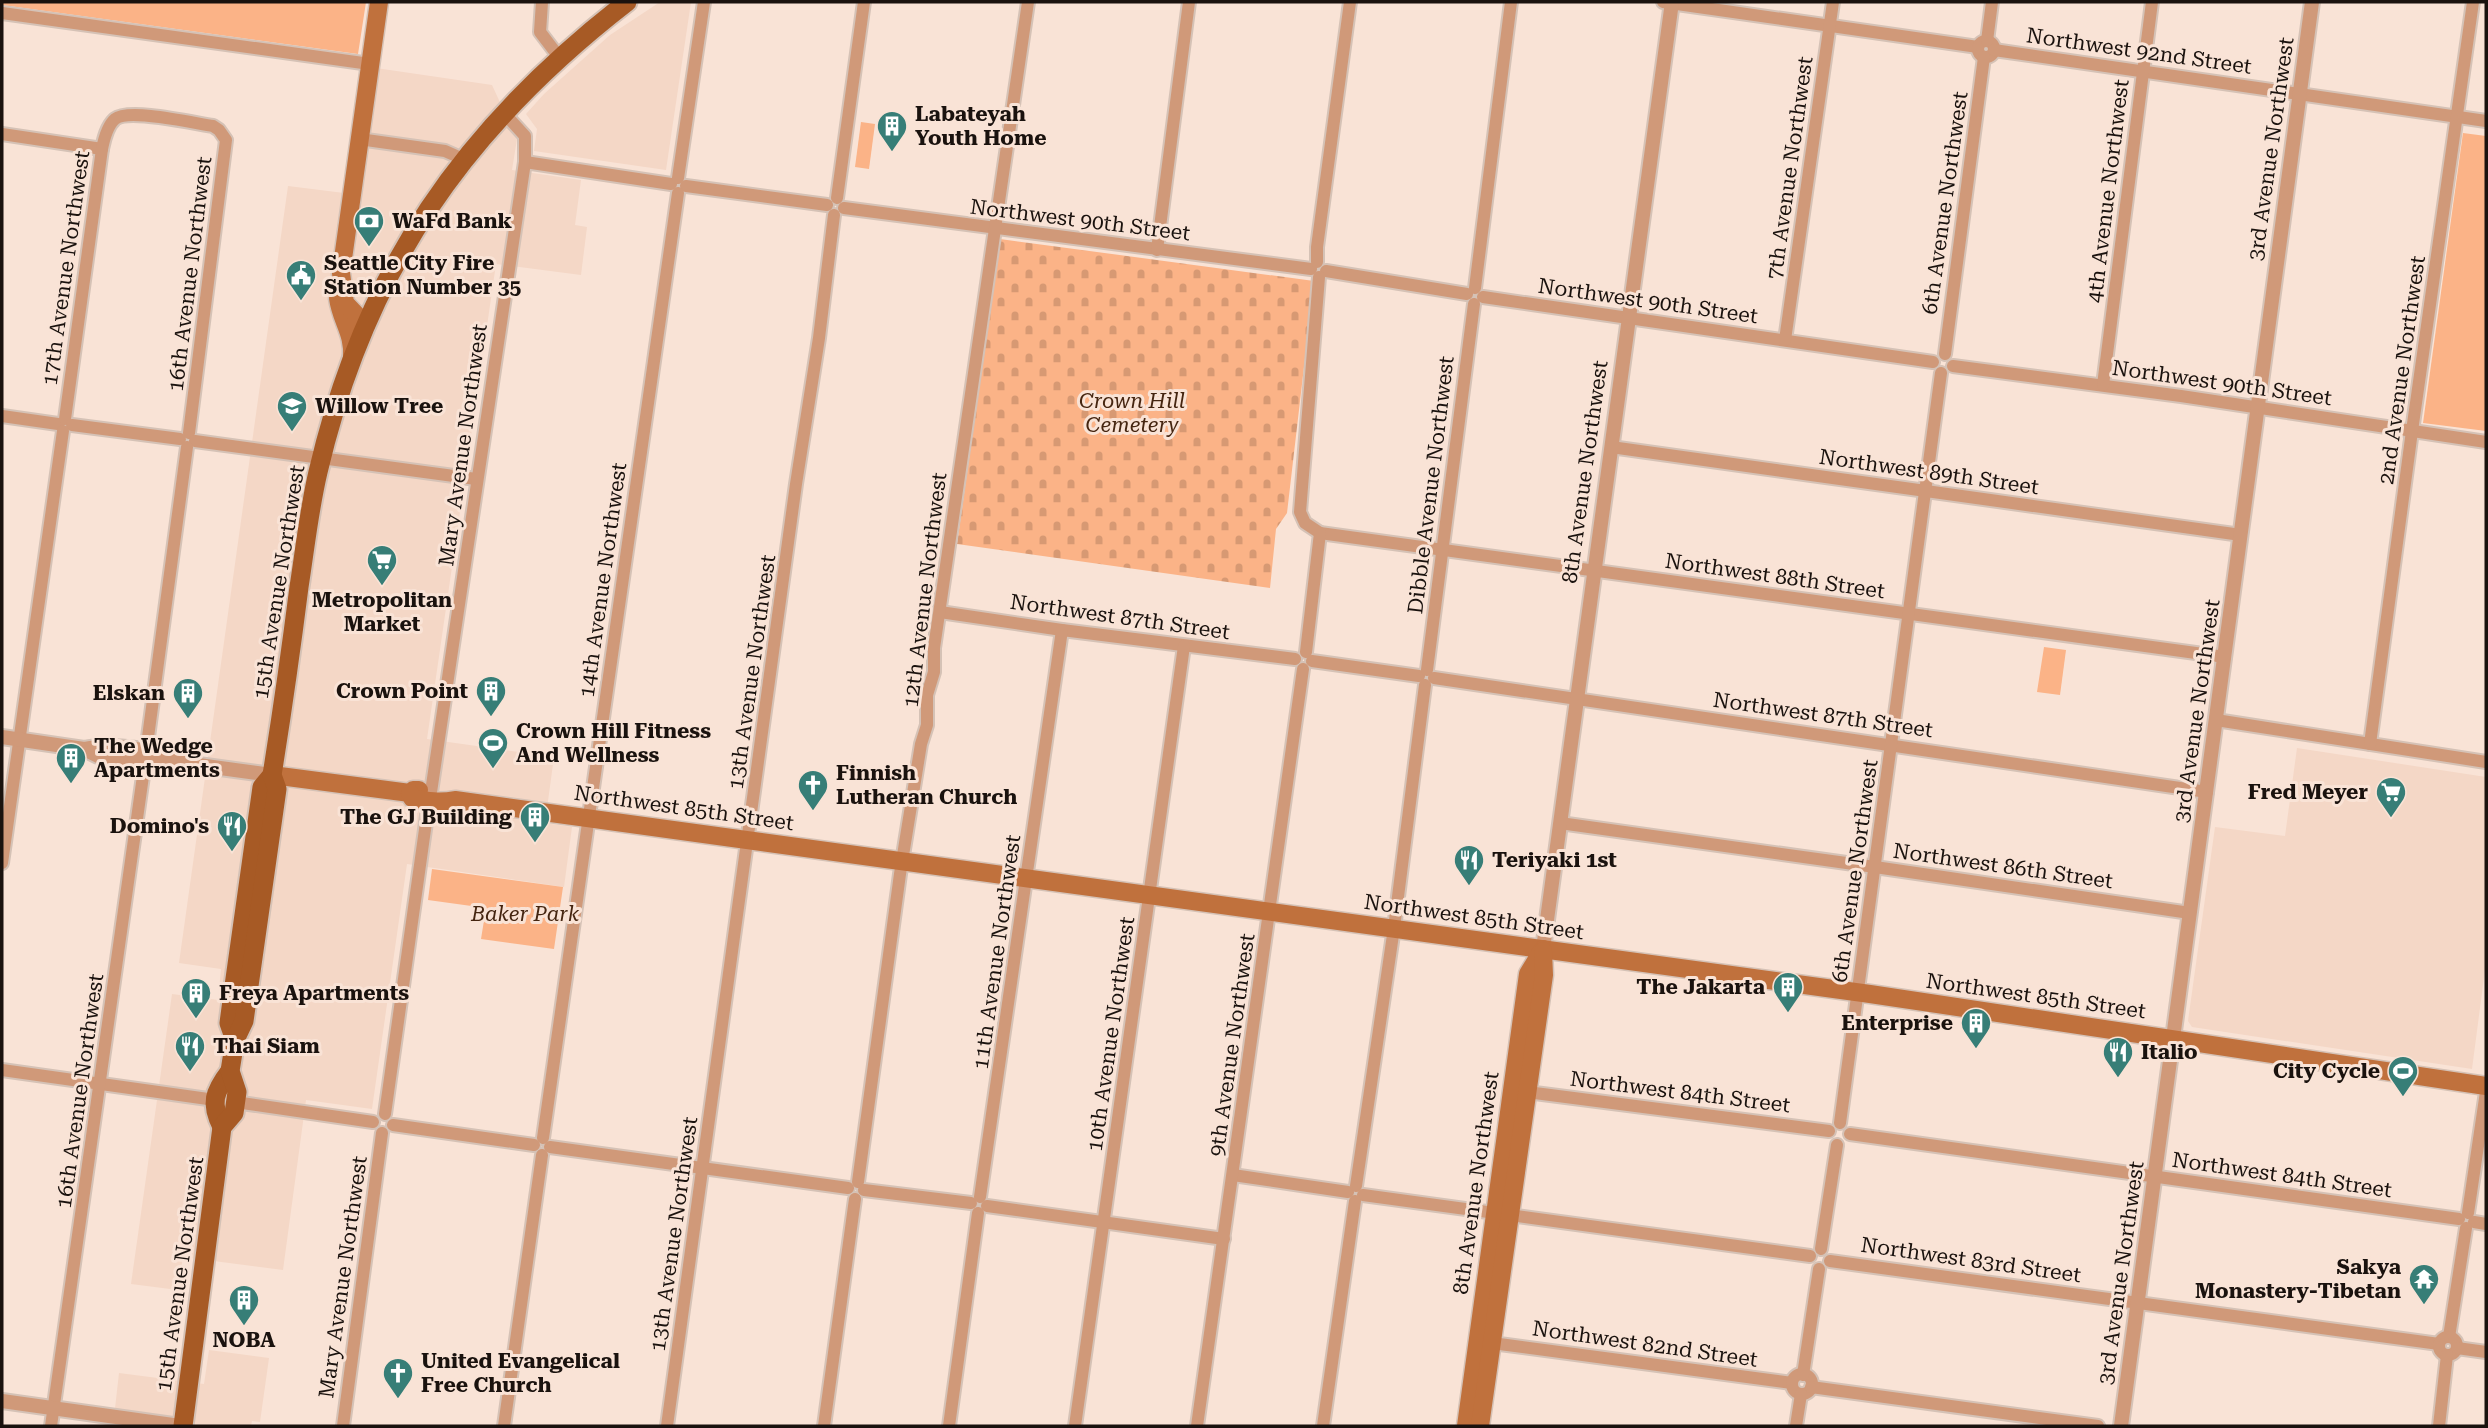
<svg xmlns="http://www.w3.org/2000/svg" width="2488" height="1428" font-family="'Roboto Serif',serif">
<defs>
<pattern id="cemetery-stones" width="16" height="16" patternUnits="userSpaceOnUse" patternTransform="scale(1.75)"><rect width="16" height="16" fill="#fbb387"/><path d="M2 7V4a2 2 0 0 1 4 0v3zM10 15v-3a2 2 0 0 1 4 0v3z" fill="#d79973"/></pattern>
</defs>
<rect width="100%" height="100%" fill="#f9e3d6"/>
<g fill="#f4d7c6">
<path d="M660 2H691L666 170 534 151 537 129 526 114 544 94 610 35Z"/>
<path d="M369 67 492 85 517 139 512 170 581 180 575 225 587 227 581 275 496 264 427 739 554 757 545 823 572 827 564 887 407 864 372 1109 306 1100 283 1270 183 1257 178 1290 131 1284 172 994 218 1000 221 969 179 963 288 186 352 194Z"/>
<path d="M2297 748 2486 777V962L2472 1069 2192 1027 2188 1021 2215 827 2285 836Z"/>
<path d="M209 1350 269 1358 260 1422 252 1421 251 1426H113L119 1373 204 1384Z"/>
</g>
<path fill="url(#cemetery-stones)" d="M1000 239 1314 281 1287 513 1276 529 1270 588 957 544Z"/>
<g fill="#fbb387">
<path d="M2 2H366L358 54 2 5Z"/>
<path d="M861 122 875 124 869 169 855 167Z"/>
<path d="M2463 133 2486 136V431L2423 423Z"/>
<path d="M2044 647 2066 650 2060 695 2037 692Z"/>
<path d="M432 869 563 887 554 949 481 939 486 908 428 900Z"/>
</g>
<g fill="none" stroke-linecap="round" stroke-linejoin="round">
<g stroke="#d5c2b6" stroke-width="16">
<g id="minor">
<path d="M542 2 540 32 559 57"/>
<path d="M1663 2 1978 47"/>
<path d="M2 13 370 64"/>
<circle cx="1986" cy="49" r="8"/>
<path d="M1987 41 1992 2"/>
<path d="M1994 50 2486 121"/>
<path d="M2 134 102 149"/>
<path d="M359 139 445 151 463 159"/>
<path d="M525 162 671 184"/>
<path d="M678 178 704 2"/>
<path d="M686 186 827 205"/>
<path d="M837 198 864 2"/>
<path d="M844 208 1311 269"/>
<path d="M1157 250 1189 2"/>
<path d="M1317 262V247L1350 2"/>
<path d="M1326 271 1467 294"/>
<path d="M1475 288 1511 2"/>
<path d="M1483 297 1933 362"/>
<path d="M1785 340 1833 2"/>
<path d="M1945 354 1984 57"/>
<path d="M1953 366 2181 396 2486 442"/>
<path d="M2103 385 2152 2"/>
<path d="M2 416 58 424"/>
<path d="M65 419 102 149C104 139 107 126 115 119 129 108 193 123 213 126L219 130 226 140 189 433"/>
<path d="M72 425 180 439"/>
<path d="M195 441 476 479"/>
<path d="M1611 447 2241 535"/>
<path d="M1320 533 2225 657"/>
<path d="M940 612 1062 630 1295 659"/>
<path d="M1306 652 1320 533 1305 523 1300 512 1319 277"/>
<path d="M1312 661 1419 676"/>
<path d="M1427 670 1474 304"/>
<path d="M1434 678 2207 792"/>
<path d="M2216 720 2486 762"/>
<path d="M2370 744 2412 431 2473 2"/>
<path d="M146 752 187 447"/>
<path d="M431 792 525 162V136L503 112"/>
<path d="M1560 823 1875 867 2190 913"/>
<path d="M2 863 63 431"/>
<path d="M2 1070 215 1100"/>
<path d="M1527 1092 1829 1131"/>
<path d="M235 1102 373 1122"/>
<path d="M385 1114 429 801"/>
<path d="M1840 1123 1941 373"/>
<path d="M393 1125 534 1145"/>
<path d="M1850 1134 2459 1219"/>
<path d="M543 1138 678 193"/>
<path d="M550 1147 848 1188"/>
<path d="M1233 1175 1348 1192"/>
<path d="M858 1182 900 874 921 744 927 725V695L934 672V648L1028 2"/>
<path d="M1356 1186 1394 928 1425 685"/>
<path d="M864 1190 971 1203"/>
<path d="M1363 1195 1810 1256"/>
<path d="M980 1197 1062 630"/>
<path d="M987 1206 1224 1239"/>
<path d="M2468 1213 2486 1092"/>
<path d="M2474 1222 2486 1224"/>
<path d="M1821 1249 1837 1145"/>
<path d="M1830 1261 2439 1344"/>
<path d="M2449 1337 2466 1228"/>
<circle cx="2448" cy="1346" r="9"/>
<path d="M1492 1343 1792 1383"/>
<path d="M2457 1348 2486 1352"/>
<circle cx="1802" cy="1384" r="10"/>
<path d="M1803 1375 1819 1269"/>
<path d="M1811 1387 2098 1426"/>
<path d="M51 1426 145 762"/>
<path d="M343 1426 382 1133"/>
<path d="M504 1426 542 1155"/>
<path d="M667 1426 796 484 819 338 834 215"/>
<path d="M824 1426 855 1199"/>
<path d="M949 1426 978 1213"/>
<path d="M1075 1426 1184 646"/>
<path d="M1197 1426 1303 669"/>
<path d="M1323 1426 1355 1201"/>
<path d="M1796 1426 1801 1394"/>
<path d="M2439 1426 2447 1355"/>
</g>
</g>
<g stroke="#d5c2b6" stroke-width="18">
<g id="tertiary">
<path d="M2 737 84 749 98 756 180 766 191 764 272 775"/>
<path d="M84 749C108 744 171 750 191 764"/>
<path d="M1543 949 1672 2"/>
<path d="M2 1401 180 1426"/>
<path d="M2121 1426 2312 2"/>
</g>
</g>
<g stroke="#d5c2b6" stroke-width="21">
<g id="secondary">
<path d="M338 298C341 321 354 333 352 358"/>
<path d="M366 325 345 303 341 273 379 2"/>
<path d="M272 775 410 793 413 790H419"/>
<path d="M410 793 412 798C427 801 440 803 455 800L1870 994 2486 1086"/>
<path d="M1466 1426 1528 974 1543 949"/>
<path d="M1480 1426 1544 975 1543 951"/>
</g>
</g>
<g stroke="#d5c2b6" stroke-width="23">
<g id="primary">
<path d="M235 1040 229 1023 233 993 262 787 272 775"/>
<path d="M222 1127C210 1103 214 1092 230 1071"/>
<path d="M183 1426 222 1127 234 1113 237 1092 230 1071 235 1040 244 1021 277 789 272 775C282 713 291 650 299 587 305 549 309 510 318 472 365 270 464 128 627 2"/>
</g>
</g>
<use href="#minor" stroke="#d09979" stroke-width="12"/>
<use href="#tertiary" stroke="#d09979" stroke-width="14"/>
<use href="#secondary" stroke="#c0713d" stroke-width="18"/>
<use href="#primary" stroke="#a75a25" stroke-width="19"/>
</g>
<defs>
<g id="building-pin" transform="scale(1.575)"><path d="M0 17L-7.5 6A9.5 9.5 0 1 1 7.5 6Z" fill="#377e77" stroke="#f9e3d6"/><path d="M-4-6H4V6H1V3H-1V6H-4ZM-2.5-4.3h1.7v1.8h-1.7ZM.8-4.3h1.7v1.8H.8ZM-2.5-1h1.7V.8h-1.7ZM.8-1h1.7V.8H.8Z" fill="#fff"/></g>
<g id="bank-pin" transform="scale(1.575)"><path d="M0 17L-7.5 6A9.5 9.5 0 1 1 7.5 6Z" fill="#377e77" stroke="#f9e3d6"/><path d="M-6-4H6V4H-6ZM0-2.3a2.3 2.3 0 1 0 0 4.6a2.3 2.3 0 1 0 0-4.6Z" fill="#fff"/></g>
<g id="civic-pin" transform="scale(1.575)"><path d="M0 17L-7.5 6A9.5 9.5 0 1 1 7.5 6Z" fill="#377e77" stroke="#f9e3d6"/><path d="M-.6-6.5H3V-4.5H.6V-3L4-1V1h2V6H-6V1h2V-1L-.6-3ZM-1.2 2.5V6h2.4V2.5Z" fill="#fff"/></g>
<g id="school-pin" transform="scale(1.575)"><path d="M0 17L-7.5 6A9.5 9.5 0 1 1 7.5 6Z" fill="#377e77" stroke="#f9e3d6"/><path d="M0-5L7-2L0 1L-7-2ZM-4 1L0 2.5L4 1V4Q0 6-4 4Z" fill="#fff"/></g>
<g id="supermarket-pin" transform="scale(1.575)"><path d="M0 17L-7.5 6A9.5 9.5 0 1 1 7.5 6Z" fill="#377e77" stroke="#f9e3d6"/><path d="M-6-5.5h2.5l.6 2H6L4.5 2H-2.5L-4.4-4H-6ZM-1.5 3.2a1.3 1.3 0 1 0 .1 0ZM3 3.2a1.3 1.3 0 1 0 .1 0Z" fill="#fff"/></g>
<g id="stadium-pin" transform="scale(1.575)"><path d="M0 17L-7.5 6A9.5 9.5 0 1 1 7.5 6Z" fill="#377e77" stroke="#f9e3d6"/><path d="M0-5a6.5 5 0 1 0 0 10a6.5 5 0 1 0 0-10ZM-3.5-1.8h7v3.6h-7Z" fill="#fff"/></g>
<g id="church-pin" transform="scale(1.575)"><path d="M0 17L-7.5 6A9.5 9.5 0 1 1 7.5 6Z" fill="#377e77" stroke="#f9e3d6"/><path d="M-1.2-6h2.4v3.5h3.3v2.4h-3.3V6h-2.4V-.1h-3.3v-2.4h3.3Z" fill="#fff"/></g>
<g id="restaurant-pin" transform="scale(1.575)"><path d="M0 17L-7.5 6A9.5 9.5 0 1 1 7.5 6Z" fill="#377e77" stroke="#f9e3d6"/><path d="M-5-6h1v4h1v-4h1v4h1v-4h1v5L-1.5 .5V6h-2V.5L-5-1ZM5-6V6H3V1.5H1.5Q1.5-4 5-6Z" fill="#fff"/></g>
<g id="temple-pin" transform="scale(1.575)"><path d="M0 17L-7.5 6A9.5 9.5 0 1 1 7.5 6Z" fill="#377e77" stroke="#f9e3d6"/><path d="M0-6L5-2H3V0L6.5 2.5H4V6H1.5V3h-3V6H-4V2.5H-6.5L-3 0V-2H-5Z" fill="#fff"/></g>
</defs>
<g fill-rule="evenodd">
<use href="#building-pin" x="892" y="126"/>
<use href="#bank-pin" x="369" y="221"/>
<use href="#civic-pin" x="301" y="275"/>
<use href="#school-pin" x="292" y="406"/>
<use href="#supermarket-pin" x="382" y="560"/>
<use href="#building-pin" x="491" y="691"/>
<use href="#building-pin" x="188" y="693"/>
<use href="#stadium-pin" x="493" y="743"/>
<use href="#building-pin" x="71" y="758"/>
<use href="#church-pin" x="813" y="785"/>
<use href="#supermarket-pin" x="2391" y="792"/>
<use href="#building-pin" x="535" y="817"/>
<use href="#restaurant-pin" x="232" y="826"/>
<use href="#restaurant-pin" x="1469" y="860"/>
<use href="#building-pin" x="1788" y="987"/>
<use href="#building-pin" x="196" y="993"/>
<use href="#building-pin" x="1976" y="1023"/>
<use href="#restaurant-pin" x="190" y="1046"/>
<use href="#restaurant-pin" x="2118" y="1052"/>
<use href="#stadium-pin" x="2403" y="1071"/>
<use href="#temple-pin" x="2424" y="1279"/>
<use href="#building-pin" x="244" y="1300"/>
<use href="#church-pin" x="398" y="1373"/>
</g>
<g text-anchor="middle" stroke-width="6" stroke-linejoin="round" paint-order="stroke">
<g font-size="21" fill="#1a120e" stroke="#f9e3d6">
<text transform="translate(2139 51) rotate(8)" y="7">Northwest 92nd Street</text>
<text transform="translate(2271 149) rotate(-82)" y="7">3rd Avenue Northwest</text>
<text transform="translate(1790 168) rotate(-82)" y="7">7th Avenue Northwest</text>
<text transform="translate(2108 191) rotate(-83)" y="7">4th Avenue Northwest</text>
<text transform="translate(1945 203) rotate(-82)" y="7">6th Avenue Northwest</text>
<text transform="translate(1080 220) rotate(7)" y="7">Northwest 90th Street</text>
<text transform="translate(66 268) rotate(-82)" y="7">17th Avenue Northwest</text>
<text transform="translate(190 274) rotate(-83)" y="7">16th Avenue Northwest</text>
<text transform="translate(1648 301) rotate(8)" y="7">Northwest 90th Street</text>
<text transform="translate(2402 370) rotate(-82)" y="7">2nd Avenue Northwest</text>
<text transform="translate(2222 383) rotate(8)" y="7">Northwest 90th Street</text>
<text transform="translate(463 445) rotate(-82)" y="7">Mary Avenue Northwest</text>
<text transform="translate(1585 472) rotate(-82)" y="7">8th Avenue Northwest</text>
<text transform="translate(1929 472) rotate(8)" y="7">Northwest 89th Street</text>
<text transform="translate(1431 485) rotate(-83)" y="7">Dibble Avenue Northwest</text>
<text transform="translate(1775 576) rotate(8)" y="7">Northwest 88th Street</text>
<text transform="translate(603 580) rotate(-82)" y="7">14th Avenue Northwest</text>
<text transform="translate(279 582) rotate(-81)" y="7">15th Avenue Northwest</text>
<text transform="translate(925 590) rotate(-83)" y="7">12th Avenue Northwest</text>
<text transform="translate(1120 617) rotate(8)" y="7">Northwest 87th Street</text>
<text transform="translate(752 672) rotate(-82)" y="7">13th Avenue Northwest</text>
<text transform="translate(2197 711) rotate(-82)" y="7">3rd Avenue Northwest</text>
<text transform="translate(1823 715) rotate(8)" y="7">Northwest 87th Street</text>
<text transform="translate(684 808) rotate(8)" y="7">Northwest 85th Street</text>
<text transform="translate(2003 866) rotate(8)" y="7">Northwest 86th Street</text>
<text transform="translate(1855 871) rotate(-82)" y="7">6th Avenue Northwest</text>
<text transform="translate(1474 917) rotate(8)" y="7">Northwest 85th Street</text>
<text transform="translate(997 952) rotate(-82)" y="7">11th Avenue Northwest</text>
<text transform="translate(2036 996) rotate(8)" y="7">Northwest 85th Street</text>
<text transform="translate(1111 1034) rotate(-82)" y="7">10th Avenue Northwest</text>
<text transform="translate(1232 1045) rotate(-82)" y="7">9th Avenue Northwest</text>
<text transform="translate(80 1091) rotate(-82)" y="7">16th Avenue Northwest</text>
<text transform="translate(1680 1092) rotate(7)" y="7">Northwest 84th Street</text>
<text transform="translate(2282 1175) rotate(8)" y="7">Northwest 84th Street</text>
<text transform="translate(1476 1183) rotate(-82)" y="7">8th Avenue Northwest</text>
<text transform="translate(674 1234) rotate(-82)" y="7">13th Avenue Northwest</text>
<text transform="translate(1971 1260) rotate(8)" y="7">Northwest 83rd Street</text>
<text transform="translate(2121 1273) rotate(-82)" y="7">3rd Avenue Northwest</text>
<text transform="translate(180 1274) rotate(-82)" y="7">15th Avenue Northwest</text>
<text transform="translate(343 1277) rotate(-82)" y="7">Mary Avenue Northwest</text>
<text transform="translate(1645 1344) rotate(8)" y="7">Northwest 82nd Street</text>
</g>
<g font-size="21" font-weight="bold" fill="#1a120e" stroke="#f9e3d6" text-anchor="start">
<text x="915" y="121">Labateyah<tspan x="915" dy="24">Youth Home</tspan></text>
<text x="392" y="228">WaFd Bank</text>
<text x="324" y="270">Seattle City Fire<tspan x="324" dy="24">Station Number 35</tspan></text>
<text x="315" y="413">Willow Tree</text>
<text x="382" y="607" text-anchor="middle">Metropolitan<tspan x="382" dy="24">Market</tspan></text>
<text x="468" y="698" text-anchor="end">Crown Point</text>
<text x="165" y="700" text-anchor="end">Elskan</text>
<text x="516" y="738">Crown Hill Fitness<tspan x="516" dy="24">And Wellness</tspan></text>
<text x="94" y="753">The Wedge<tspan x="94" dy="24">Apartments</tspan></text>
<text x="836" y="780">Finnish<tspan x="836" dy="24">Lutheran Church</tspan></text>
<text x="2368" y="799" text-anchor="end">Fred Meyer</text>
<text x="512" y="824" text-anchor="end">The GJ Building</text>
<text x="209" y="833" text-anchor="end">Domino's</text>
<text x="1492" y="867">Teriyaki 1st</text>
<text x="1765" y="994" text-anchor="end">The Jakarta</text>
<text x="219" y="1000">Freya Apartments</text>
<text x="1953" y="1030" text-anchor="end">Enterprise</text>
<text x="213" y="1053">Thai Siam</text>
<text x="2141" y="1059">Italio</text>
<text x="2380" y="1078" text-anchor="end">City Cycle</text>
<text x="2401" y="1274" text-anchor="end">Sakya<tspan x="2401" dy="24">Monastery-Tibetan</tspan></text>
<text x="244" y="1347" text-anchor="middle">NOBA</text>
<text x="421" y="1368">United Evangelical<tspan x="421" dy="24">Free Church</tspan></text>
</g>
<g font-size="21" font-style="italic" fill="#452510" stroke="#f9e3d6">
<text x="1132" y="408">Crown Hill<tspan x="1132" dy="24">Cemetery</tspan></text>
<text x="525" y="921">Baker Park</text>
</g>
</g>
<rect width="2488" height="1428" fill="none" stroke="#1a120e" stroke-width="7"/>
</svg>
